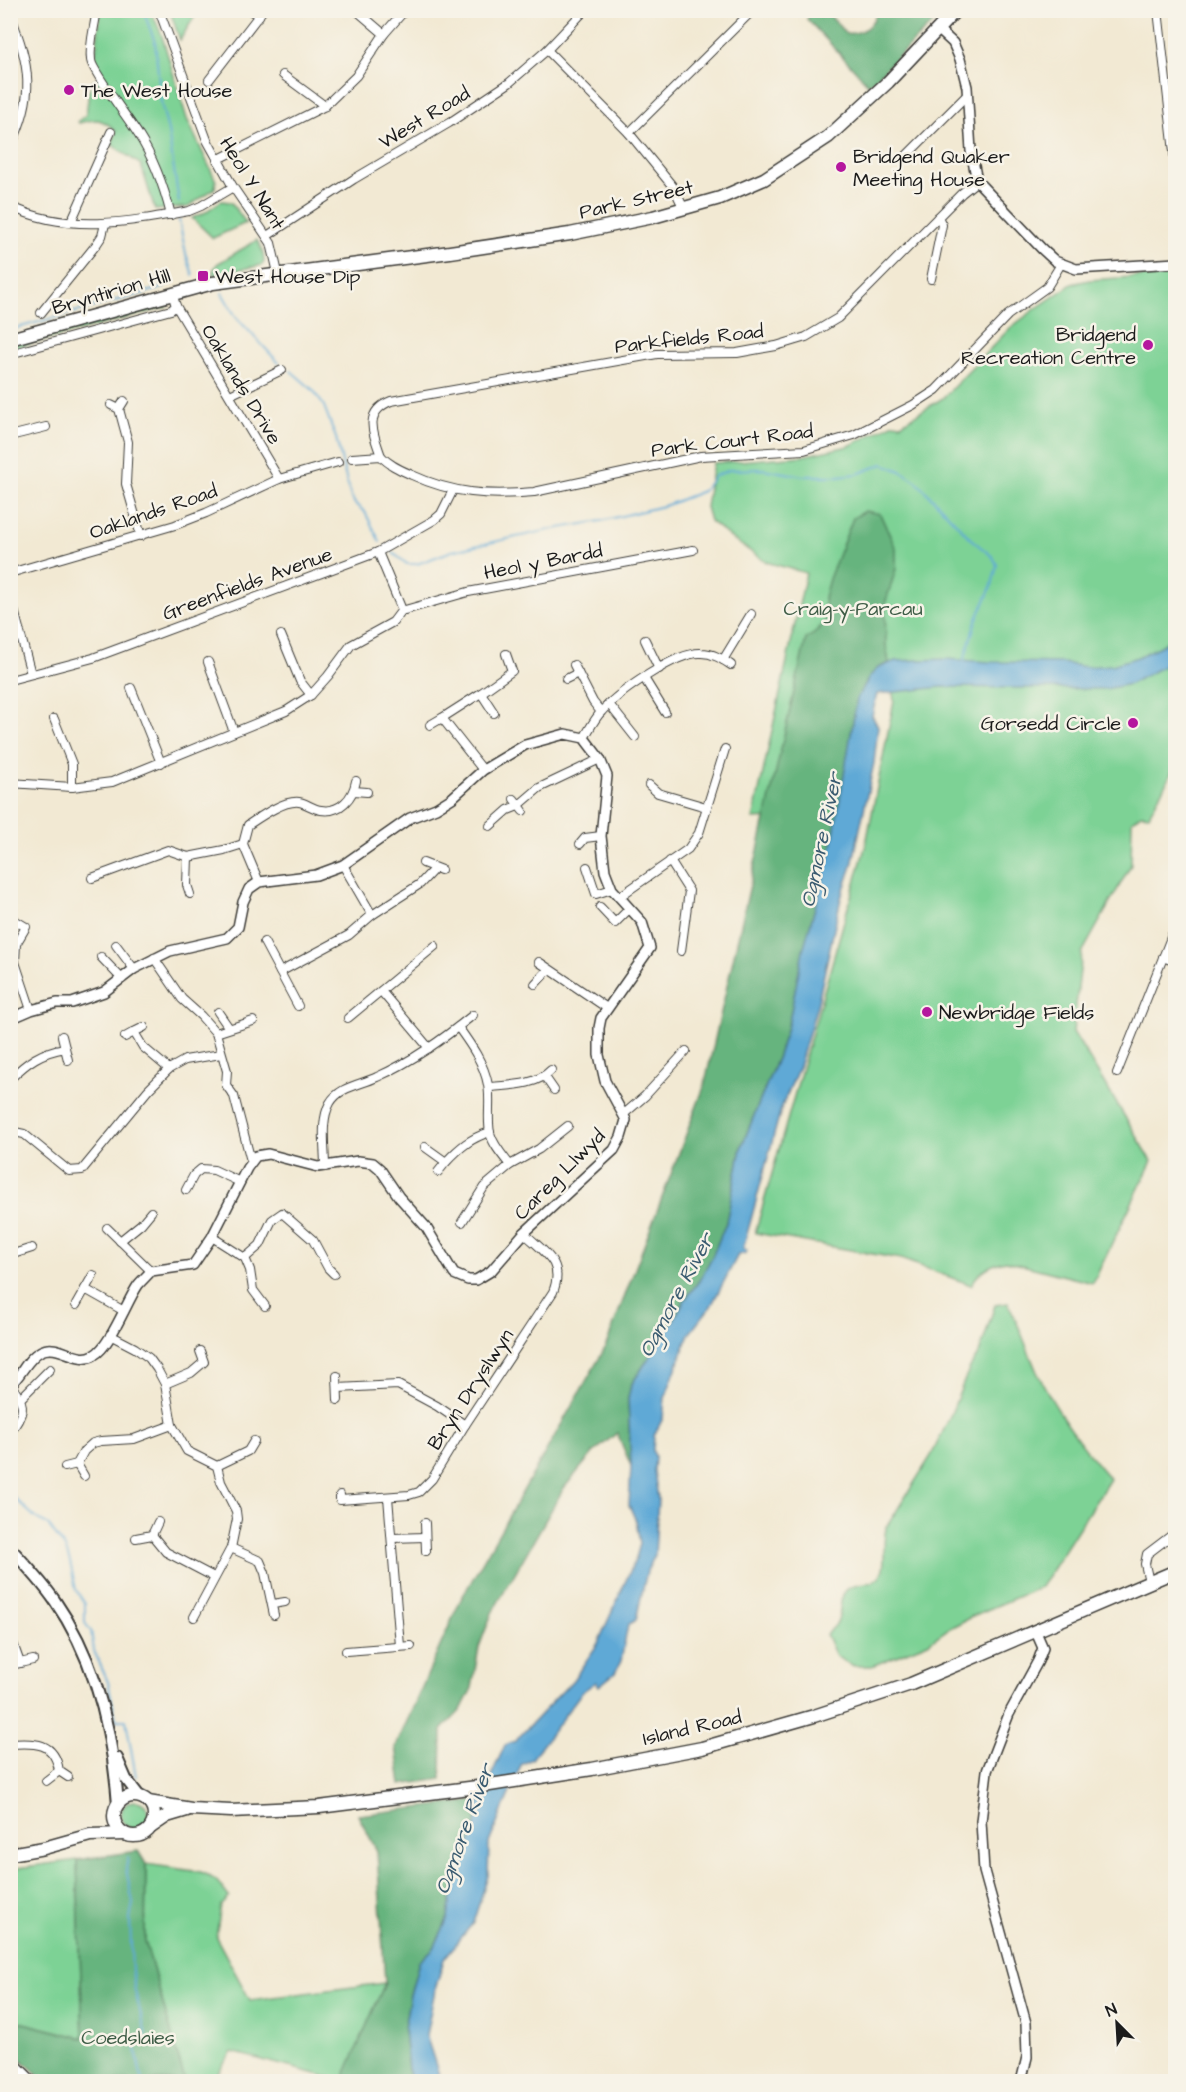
<svg xmlns="http://www.w3.org/2000/svg" width="1186" height="2092" font-family="'Architects Daughter',sans-serif">
<rect width="100%" height="100%" fill="#f7f3e8"/>
<filter id="ink" filterUnits="userSpaceOnUse"><feTurbulence type="fractalNoise" baseFrequency=".0167" numOctaves="2"/><feDisplacementMap in="SourceGraphic" scale="12" xChannelSelector="R" yChannelSelector="G"/><feConvolveMatrix kernelMatrix="1 2 1 2 8 2 1 2 1" color-interpolation-filters="sRGB"/></filter>
<filter id="wash" filterUnits="userSpaceOnUse"><feTurbulence type="fractalNoise" baseFrequency=".008" numOctaves="4" result="noise"/><feDisplacementMap in="SourceGraphic" scale="24" xChannelSelector="R" yChannelSelector="G"/><feGaussianBlur stdDeviation="1.35" result="paint"/><feColorMatrix in="noise" values="0 0 0 0 0 0 0 0 0 0 0 0 0 0 0 0 0 1.4 0 .05"/><feComposite in="paint" operator="in"/></filter>
<g filter="url(#wash)">
<rect width="100%" height="100%" fill="#f2e9d3"/>
<g fill="#7dd295" stroke="#4c7758" stroke-width="1.5">
<path d="M98 11H151L161 33 187 119 216 181 215 188 188 207 155 210 141 165 112 145 116 131C102 118 97 118 79 123L78 121 86 115 89 91 94 80 103 76 96 67 95 60 100 15Z"/>
<path d="M170 11H198L180 40Z"/>
<path d="M221 201 231 202 246 223 213 238 192 218 204 213Z"/>
<path d="M257 240 263 252 264 262 262 265 213 275V271L217 264Z"/>
<path d="M1175 274 1176 746 1174 748 1172 772 1149 815 1141 814 1132 821 1131 865 1082 953 1073 1032 1152 1161 1093 1283 1006 1261C990 1264 979 1271 971 1285L901 1259 755 1233 866 844 894 701 887 653 880 654 827 816 753 819 806 573 766 562 731 538 710 521 706 507 713 463 802 456 849 446 894 423 901 424 943 398 1010 328 1038 307 1072 284 1089 280Z"/>
<path d="M161 302 165 303 167 307 11 349V344Z"/>
<path d="M1008 1303C1019 1325 1027 1349 1037 1372 1056 1411 1081 1446 1110 1479L1041 1587 975 1615 948 1629 928 1643 872 1666H854L842 1660 836 1656 826 1634C829 1631 834 1628 836 1624 843 1614 837 1599 847 1589 857 1579 877 1588 882 1572 887 1558 881 1541 887 1526L931 1456 949 1419 969 1369 980 1351 995 1305Z"/>
<circle cx="135" cy="1815" r="14"/>
<path d="M77 1860 83 2038 11 2020 10 1869Z"/>
<path d="M146 1864 201 1872 216 1880 229 1897 221 1905 216 1937 250 2000 385 1983 343 2081 232 2052 212 2081H185L145 1941Z"/>
</g>
<g fill="#66b47e" stroke="#41684d" stroke-width="1.5">
<path d="M815 11H826L846 34C863 33 872 27 877 11H941L942 14 869 85 807 19 810 12Z"/>
<path d="M865 511 880 514 896 549V569L885 604 886 645 889 663 878 668 845 777 831 851 820 889 789 1021 778 1056 741 1148 726 1223 713 1255 699 1281 684 1301 672 1323 631 1385 628 1399 631 1466 617 1433 593 1453 564 1488 492 1613 479 1647 472 1688 461 1710 442 1730 441 1779 401 1785 396 1746 460 1601 605 1348 704 1087 806 639 815 633 826 620 824 597 829 579 853 518Z"/>
<path d="M480 1800 475 1829 451 1897 448 1918 434 1948 419 1962 410 1995 404 2029 408 2069 412 2081 342 2082 385 1983 377 1851 358 1815Z"/>
<path d="M138 1851 146 1864 145 1941 185 2081H45L11 2050V2020L83 2038 77 1860Z"/>
</g>
<path fill="#5fa9d6" stroke="#3e6279" stroke-width="1.5" d="M1175 635V660L1130 684 1106 689 942 687 877 694 872 716 878 726 874 763 852 866 841 898 818 1002 799 1067 781 1109 743 1249 747 1250 746 1253 738 1255 711 1306 689 1334 665 1398 663 1418 654 1436 653 1451 655 1456 654 1471 658 1498 655 1555 647 1571 636 1620 628 1625 621 1661 615 1673 599 1686 596 1682 582 1692 532 1759 521 1765 489 1843 488 1876 473 1923 444 1959 435 1990 426 2035 441 2081 412 2082 408 2069 404 2029 410 1995 419 1962 434 1948 448 1918 451 1897 475 1829 480 1800 505 1745 515 1741 573 1680 597 1645 636 1558 640 1544 636 1521 629 1505 631 1466 628 1399 631 1385 672 1323 684 1301 699 1281 713 1255 726 1223 741 1148 778 1056 789 1021 803 950 831 851 857 698 870 676 878 668 895 661 946 659 990 662 1063 663 1086 667 1112 665 1138 657 1164 644Z"/>
<g fill="none" stroke-linecap="round" stroke-linejoin="round">
<g stroke="#5fa9d6" stroke-width="2">
<path d="M143 10 155 42 161 102 168 131 179 202"/>
<path d="M179 220 186 254 193 275"/>
<path d="M222 293 236 317 279 363"/>
<path d="M10 330 165 287"/>
<path d="M291 371 313 390 324 406 336 438 350 494 355 504 365 512 380 542"/>
<path d="M393 553 407 564H417L452 551 554 529 601 521 667 505 703 491 715 476 729 470 762 469 803 476H838L857 474 883 464 901 471 916 481 972 540 993 557 997 565 992 585 976 621 963 663"/>
<path d="M10 1494 36 1518 49 1526 65 1548 70 1562 76 1590 85 1604V1623L91 1631 94 1651 108 1682 116 1720H126L136 1777"/>
<path d="M128 1857 126 1869 133 1903 130 1919 132 1971 135 1991 146 2035 136 2040 135 2043 142 2082"/>
</g>
</g>
</g>
<g filter="url(#ink)">
<g fill="none" stroke-linecap="round" stroke-linejoin="round">
<g stroke="#3c3b37" stroke-width="10">
<g id="minor">
<path d="M94 10 96 15C94 29 89 46 91 60 91 69 130 121 138 134 154 159 164 187 171 215"/>
<path d="M159 10 207 140 233 187 271 243 278 273"/>
<path d="M250 10 259 16"/>
<path d="M356 10 384 34"/>
<path d="M1158 10 1176 170"/>
<path d="M10 14C30 66 36 95 10 147"/>
<path d="M547 50 629 133 674 188 684 209"/>
<path d="M283 75 325 106"/>
<path d="M209 80 263 10"/>
<path d="M629 133 753 10"/>
<path d="M904 158 967 95"/>
<path d="M217 160 325 106 356 76 384 34 405 10"/>
<path d="M10 206C66 234 130 222 189 211L201 206 233 187"/>
<path d="M71 222 111 132"/>
<path d="M267 236 354 179 449 123 509 83 547 50 585 10"/>
<path d="M931 279 942 225 938 217"/>
<path d="M172 293 176 306 279 479"/>
<path d="M41 313 96 245 102 236 105 224"/>
<path d="M10 354 171 310 176 306"/>
<path d="M230 395 282 370"/>
<path d="M111 405 119 409 128 442 126 484 141 536"/>
<path d="M119 409 124 401"/>
<path d="M10 436 46 427"/>
<path d="M381 456C373 433 363 412 391 401L657 354 737 353 776 346 806 337 838 318 962 193 977 181"/>
<path d="M352 458 381 456C389 465 401 470 412 475 453 494 489 496 534 492L701 456 804 450 854 435 913 405 936 390 1008 315 1047 287 1061 264"/>
<path d="M10 573 175 525 206 513 279 479 338 462"/>
<path d="M10 595 31 674"/>
<path d="M402 610H405L468 592 693 550"/>
<path d="M281 635 300 681 311 695"/>
<path d="M645 640 659 669"/>
<path d="M723 660 751 614"/>
<path d="M208 662 234 732"/>
<path d="M574 665 593 702 601 712"/>
<path d="M644 678 665 712"/>
<path d="M566 679 578 673"/>
<path d="M10 680 93 658 378 552 434 520 441 514 453 490"/>
<path d="M131 688 161 763"/>
<path d="M481 693 512 671 506 654"/>
<path d="M609 704 635 737"/>
<path d="M54 719 72 764V787"/>
<path d="M430 725 442 718"/>
<path d="M584 738C590 728 595 718 602 711 619 692 676 652 701 653 713 653 722 659 731 665"/>
<path d="M483 770 442 718 481 693 494 713"/>
<path d="M10 783 72 787 112 782 286 711 311 695 328 676 351 645 393 622 402 610 378 552"/>
<path d="M649 785 658 793 706 807"/>
<path d="M354 791 367 792"/>
<path d="M514 799 523 811"/>
<path d="M490 826 508 810 518 806 539 788 600 759"/>
<path d="M580 844 585 838 601 836"/>
<path d="M188 857 187 885 190 894"/>
<path d="M670 861 689 891 681 951"/>
<path d="M423 863 441 870"/>
<path d="M343 865 372 915"/>
<path d="M587 867 596 894 612 889"/>
<path d="M92 878 168 850 188 857 224 850 243 844"/>
<path d="M259 882 243 844 248 825C260 817 284 800 299 802 306 803 313 809 321 810 340 813 353 798 356 781"/>
<path d="M619 897 688 849 699 833 725 749"/>
<path d="M600 907 615 923 629 909"/>
<path d="M264 942 298 1006"/>
<path d="M116 945 134 969"/>
<path d="M101 957 122 979"/>
<path d="M1163 957 1176 962"/>
<path d="M154 958 182 999 201 1016 216 1033 227 1071 226 1085 234 1096 251 1161"/>
<path d="M15 962 16 944 26 927 16 921"/>
<path d="M539 962 607 1008"/>
<path d="M10 964 15 962 31 1010"/>
<path d="M280 972 349 935 372 915 420 884 434 869"/>
<path d="M535 984 548 970"/>
<path d="M381 991 429 1048"/>
<path d="M218 1012 229 1028"/>
<path d="M348 1018 435 946"/>
<path d="M458 1027C471 1045 484 1063 488 1085 491 1101 487 1117 490 1133 493 1145 503 1156 510 1165"/>
<path d="M134 1032 144 1027"/>
<path d="M216 1033 253 1021"/>
<path d="M62 1036 65 1048"/>
<path d="M125 1037 134 1032 143 1047 169 1069"/>
<path d="M1117 1073 1176 925"/>
<path d="M545 1077 554 1090"/>
<path d="M10 1079C27 1062 41 1052 65 1048L68 1060"/>
<path d="M489 1087C510 1085 536 1086 551 1070"/>
<path d="M624 1114 645 1096 686 1051"/>
<path d="M10 1131 24 1134 69 1171 82 1170 148 1090 169 1069 185 1060 221 1054"/>
<path d="M425 1147 446 1162C460 1147 471 1138 490 1132"/>
<path d="M325 1167C325 1147 320 1121 330 1103 340 1086 361 1085 377 1077 413 1061 443 1039 473 1015"/>
<path d="M438 1172 446 1162"/>
<path d="M186 1190 194 1175 201 1169 214 1170 240 1182"/>
<path d="M462 1222 484 1187 510 1165 539 1149 568 1126"/>
<path d="M107 1228 151 1271"/>
<path d="M212 1237 245 1258 250 1270 253 1290 265 1306"/>
<path d="M120 1241 141 1224 151 1212"/>
<path d="M10 1255 32 1248"/>
<path d="M245 1258 260 1245 272 1220 282 1213 313 1240 328 1268 334 1274"/>
<path d="M85 1289 124 1311"/>
<path d="M76 1305 93 1275"/>
<path d="M110 1335 135 1348 149 1358 157 1369 165 1384 172 1425 187 1451 217 1466 221 1482 236 1511 237 1519 231 1548 194 1617"/>
<path d="M337 1376 338 1400"/>
<path d="M165 1384 191 1373 204 1362 200 1351"/>
<path d="M11 1385C23 1403 27 1408 14 1427"/>
<path d="M338 1388 398 1385 437 1406 465 1425"/>
<path d="M20 1399 50 1369"/>
<path d="M1176 1418V1431"/>
<path d="M77 1464 84 1451 93 1443 101 1441 134 1439 172 1425"/>
<path d="M77 1464 84 1476"/>
<path d="M217 1466 248 1451 254 1441"/>
<path d="M65 1467 77 1464"/>
<path d="M340 1495V1500L409 1495 419 1492 432 1479 465 1425 553 1292C565 1262 545 1253 524 1233"/>
<path d="M388 1497 400 1646"/>
<path d="M425 1523 426 1551"/>
<path d="M152 1535 158 1522"/>
<path d="M136 1538 152 1535 166 1552 214 1577"/>
<path d="M392 1538 425 1537"/>
<path d="M231 1548 260 1561 265 1573 274 1615"/>
<path d="M1149 1582 1145 1564 1147 1554 1176 1532"/>
<path d="M273 1604 285 1602"/>
<path d="M10 1635 20 1663 10 1665"/>
<path d="M346 1651 411 1646"/>
<path d="M20 1663 33 1660"/>
<path d="M10 1744C35 1742 55 1742 59 1771L46 1781"/>
<path d="M59 1771 68 1777"/>
</g>
</g>
<g stroke="#3c3b37" stroke-width="12">
<g id="tertiary">
<path d="M939 30 953 43 960 59 967 87 971 151 977 181 1042 249 1055 261 1076 269 1176 263"/>
<path d="M10 1019 31 1010 57 1003H72L104 992 134 969 170 951 227 938 238 927 243 902 249 889 259 882 316 875 343 865 410 818 436 808 452 798 483 770 525 745 565 734 584 738 600 759 607 776 601 836 605 871 612 889 642 922 650 948 601 1018 599 1028V1055L605 1081 626 1120 621 1137 614 1150 524 1233 491 1271 476 1280H468L454 1274 426 1227 399 1197 380 1169 373 1163 358 1161 318 1167 268 1154 256 1156 247 1168 212 1237 193 1265 151 1271C147 1276 142 1280 138 1285 127 1301 110 1347 94 1355 77 1365 59 1342 41 1351 27 1358 22 1375 10 1385"/>
<path d="M10 2059 33 2082"/>
<path d="M1021 2082 1027 2057 1026 2023 984 1871 981 1821 987 1771 1009 1714 1038 1661 1043 1648 1036 1632"/>
</g>
</g>
<g stroke="#3c3b37" stroke-width="14">
<g id="secondary">
<path d="M10 1548C26 1565 42 1582 55 1601 96 1660 113 1734 118 1805"/>
<path d="M117 1758 126 1779 140 1797"/>
</g>
</g>
<g stroke="#3c3b37" stroke-width="15">
<g id="primary">
<path d="M10 339 213 283 450 252 570 234 653 217 720 198 764 179 828 137 888 82 956 10"/>
<circle cx="134" cy="1816" r="20"/>
<path d="M148 1802 191 1809 231 1811 319 1807 477 1787 592 1769 702 1748 814 1716 911 1684 1176 1571"/>
<path d="M151 1827 167 1816 187 1810"/>
<path d="M10 1854 44 1848 90 1835 125 1834"/>
</g>
</g>
<use href="#minor" stroke="#fff" stroke-width="8"/>
<use href="#tertiary" stroke="#fff" stroke-width="9"/>
<use href="#secondary" stroke="#fff" stroke-width="10"/>
<use href="#primary" stroke="#fff" stroke-width="12"/>
</g>
</g>
<g fill="#b5179e" stroke="#f7f3e8" stroke-width="2">
<circle cx="69" cy="90" r="6"/>
<circle cx="841" cy="167" r="6"/>
<rect x="197" y="270" width="12" height="12" rx="3"/>
<circle cx="1148" cy="345" r="6"/>
<circle cx="1133" cy="723" r="6"/>
<circle cx="927" cy="1012" r="6"/>
</g>
<g text-anchor="middle" stroke-width="5" stroke-linejoin="round" paint-order="stroke">
<g font-size="20" fill="#1c1c1c" stroke="#f7f3e8" text-anchor="start">
<text x="81" y="97">The West House</text>
<text x="853" y="163">Bridgend Quaker<tspan x="853" dy="23">Meeting House</tspan></text>
<text x="215" y="283">West House Dip</text>
<text x="1136" y="341" text-anchor="end">Bridgend<tspan x="1136" dy="23">Recreation Centre</tspan></text>
<text x="1121" y="730" text-anchor="end">Gorsedd Circle</text>
<text x="939" y="1019">Newbridge Fields</text>
</g>
<g font-size="20" fill="#1c1c1c" stroke="#f7f3e8">
<text transform="translate(424 117) rotate(-31)" y="7">West Road</text>
<text transform="translate(253 183) rotate(58)" y="7">Heol Y Nant</text>
<text transform="translate(636 199) rotate(-13)" y="7">Park Street</text>
<text transform="translate(111 291) rotate(-16)" y="7">Bryntirion Hill</text>
<text transform="translate(689 338) rotate(-6)" y="7">Parkfields Road</text>
<text transform="translate(242 384) rotate(59)" y="7">Oaklands Drive</text>
<text transform="translate(732 440) rotate(-7)" y="7">Park Court Road</text>
<text transform="translate(153 511) rotate(-19)" y="7">Oaklands Road</text>
<text transform="translate(543 561) rotate(-11)" y="7">Heol y Bardd</text>
<text transform="translate(247 583) rotate(-20)" y="7">Greenfields Avenue</text>
<text transform="translate(559 1174) rotate(-45)" y="7">Careg Llwyd</text>
<text transform="translate(470 1389) rotate(-57)" y="7">Bryn Dryslwyn</text>
<text transform="translate(692 1727) rotate(-13)" y="7">Island Road</text>
</g>
<g font-size="20" fill="#3e5c46" stroke="#f7f3e8">
<text x="853" y="615">Craig-y-Parcau</text>
<text x="128" y="2044">Coedslaies</text>
</g>
<g font-size="21" font-style="italic" fill="#3a5b70" stroke="#f7f3e8">
<text transform="translate(821 840) rotate(-78)" y="7">Ogmore River</text>
<text transform="translate(676 1295) rotate(-62)" y="7">Ogmore River</text>
<text transform="translate(464 1829) rotate(-70)" y="7">Ogmore River</text>
</g>
</g>
<rect width="1186" height="2092" fill="none" stroke="#f7f3e8" stroke-width="36"/>
<g transform="translate(1117 2023) rotate(336)" stroke="#f7f3e8" stroke-width="4.5" paint-order="stroke">
<path d="M0-4.5L10 22L0 15L-10 22Z" fill="#1c1c1c"/>
<text y="-9" font-size="16" font-weight="bold" text-anchor="middle" fill="#1c1c1c">N</text>
</g>
</svg>
